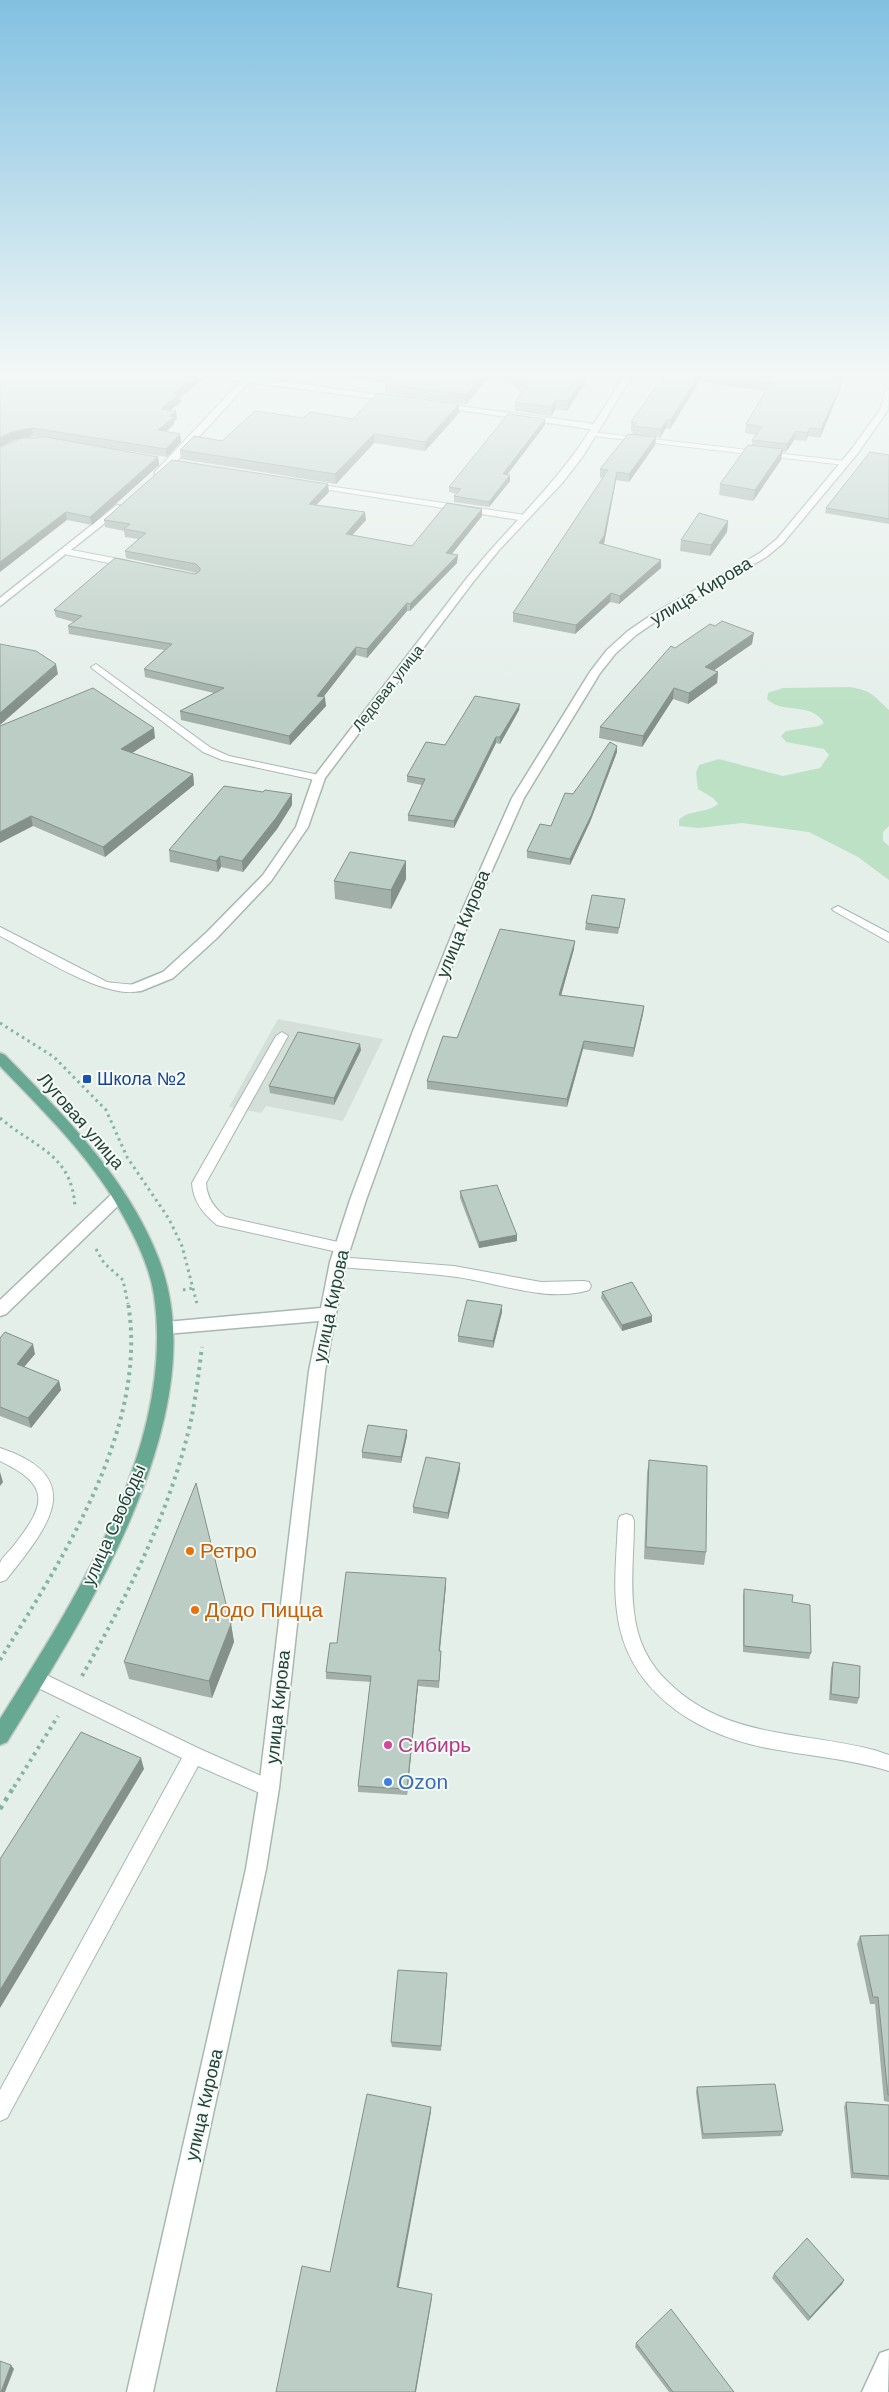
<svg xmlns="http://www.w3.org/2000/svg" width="889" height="2392" font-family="Helvetica,sans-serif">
<rect width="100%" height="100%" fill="#e5efea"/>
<path fill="#d3dfd8" d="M278 1019 383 1039 343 1121 266 1106 261 1113 229 1107Z"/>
<path fill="#bce1c4" d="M849 687C874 691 872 695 889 710V826L883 832V841L889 846V880L858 857 809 832 742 823 699 828 679 826V820C689 809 706 814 718 804L713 798 698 789 696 773 699 765 719 759 783 776 820 768 829 755 824 749 786 742 781 736 786 731 819 726 824 723C811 701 783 715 767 699L768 693 783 688Z"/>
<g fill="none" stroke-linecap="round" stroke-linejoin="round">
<g stroke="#a7b8b1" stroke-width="2">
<g id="lane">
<path d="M591 432 845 461 849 463 845 465 594 436 590 434Z"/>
<path d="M308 483 525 515 529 518 525 521 311 487 307 485Z"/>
<path d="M67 549 129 561 133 564 129 567 64 554V550Z"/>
<path d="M96 664 211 748 229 756 319 775 324 778 319 781 222 760 203 752 93 669 91 667Z"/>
<path d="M838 906 889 933V942L834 911 832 909Z"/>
<path d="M0 927 107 982C116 984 137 983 142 988L140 991C104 1000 34 953 0 936Z"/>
<path d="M282 1032 288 1036 206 1183C207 1198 214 1208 226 1217L347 1244 349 1248 347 1252 342 1253 217 1225C203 1214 193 1201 192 1183L276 1036Z"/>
<path d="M338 1257 454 1266 541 1282 584 1281 589 1282 591 1286 589 1290C547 1303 499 1283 457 1277 417 1272 378 1270 338 1267L333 1266 331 1262 333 1258Z"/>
<path d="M0 1448C91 1478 46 1529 6 1580L0 1582C0 1577 0 1568 0 1563 2 1557 11 1550 15 1544 47 1503 50 1485 0 1461Z"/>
<path d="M626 1514 632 1516 634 1521C634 1551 630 1582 634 1612 637 1640 648 1663 668 1682 726 1739 801 1731 874 1750L889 1755V1771C847 1758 805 1756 762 1747 692 1732 626 1689 617 1612 613 1582 617 1551 618 1521L620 1516Z"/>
<path d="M36 1670 200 1749 275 1782 278 1788 275 1794 269 1797 198 1766 7 2118 0 2121V2090L182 1758 30 1684 27 1678 30 1672Z"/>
</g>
</g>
<g stroke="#a7b8b1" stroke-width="3">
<g id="street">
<path d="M185 371H205L245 376 252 372 256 374 253 377 393 397 397 399 393 401 249 382 174 464 161 476H155V472L241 381 189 373Z"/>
<path d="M627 371H635L583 456 562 483 499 550 473 582 325 778 308 827 271 881 217 938 173 978 141 991H131L129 988 131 985 163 972 207 932 263 875 296 827 313 778 467 578C508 527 557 484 591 429L438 407H435V403L594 424Z"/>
<path d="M886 390H889L888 410 857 454 783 543 766 557 661 618 636 635 615 654 600 673 524 798 469 922 427 1031 366 1200 346 1262 325 1371 279 1788 266 1869 153 2392H127L246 1869 259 1788 309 1371 319 1321 166 1334 160 1332 158 1328 160 1324 166 1322 321 1308 330 1262 350 1200 413 1031 457 922 512 798 590 672 607 650 628 631 653 614 760 553 777 539 851 450 880 410Z"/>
<path d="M117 505 125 507 0 606V598Z"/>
<path d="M119 1191 124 1192 126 1196 124 1200 6 1314 0 1316V1300L114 1192Z"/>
<path d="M889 2350 888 2392H862L880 2353Z"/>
</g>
</g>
<g stroke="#c1cac7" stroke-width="3">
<path id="primary" d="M0 1053 5 1055C64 1116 126 1176 158 1257 219 1409 85 1616 7 1742L0 1745V1719C76 1598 176 1444 154 1295 150 1269 138 1243 126 1221 95 1161 46 1114 0 1066Z"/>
</g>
<g stroke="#83b5a2" stroke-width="3" stroke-dasharray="2.5 4" stroke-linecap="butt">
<path d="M0 1023 54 1057 106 1110 127 1157 169 1219 182 1246 197 1304"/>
<path d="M0 1118C35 1148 72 1154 75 1207"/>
<path d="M96 1249 104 1263 123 1280 128 1304"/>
<path d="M183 1290 194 1288"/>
</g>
<g stroke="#83b5a2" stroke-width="4" stroke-dasharray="3 4.5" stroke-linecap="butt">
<path d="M0 1660C62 1559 149 1427 128 1303"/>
<path d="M82 1676C125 1600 165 1522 187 1437 195 1407 198 1377 202 1347"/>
<path d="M14 1787 58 1716"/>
</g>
<path stroke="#83b5a2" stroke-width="4.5" stroke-dasharray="4 5.5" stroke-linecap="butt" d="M0 1809 15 1785"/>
<use href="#lane" fill="#fff" fill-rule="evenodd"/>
<use href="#street" fill="#fff" fill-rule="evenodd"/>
<use href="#primary" fill="#66a892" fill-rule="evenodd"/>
</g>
<g fill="#a2b0a9" fill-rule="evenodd">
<path d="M0 371 206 377 180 397 181 402 170 410 177 419 174 421V424L166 432 180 434 181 442 167 457 91 445 158 457 159 465 92 525 67 520 21 439 14 440 0 447ZM33 436 41 437 24 438Z"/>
<path d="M327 371H495L466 404 385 393V384L327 373Z"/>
<path d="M496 371H585L582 375 585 384 567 411 556 409 551 416 515 411V402L522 393Z"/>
<path d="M667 371H843L838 382 840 390 820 438 808 436 806 441 794 440 786 452H782L781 460 753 501 719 495 720 484 752 445V440L756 435 745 433 746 424 766 391 699 382 670 429 666 428 660 438 656 437 655 445 629 482 616 480 604 544 661 568 619 604 610 602 575 634 513 622V613L603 478H600V469L632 434 633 431H631V422Z"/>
<path d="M459 404V413L425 451 374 443 336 484 181 459 180 450 222 441 303 418 353 419Z"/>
<path d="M545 425 507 475H510V481L489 507 454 502V496L457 494 449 492V487Z"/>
<path d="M889 455V524L825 513 826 508Z"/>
<path d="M329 492 316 505 366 520 352 535 412 546 482 516 452 554 457 563 410 611H407L367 658 356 655 323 697 326 706 290 745 181 720 180 711 214 693 145 677 144 669 164 650 69 634 68 626 74 622 56 617 54 610 195 574 197 573 126 558 125 551 138 539 125 537 124 531 105 527 104 520Z"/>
<path d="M728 521 727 532 710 556 680 551 681 540Z"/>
<path d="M752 644 714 670 718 672 717 683 688 704 673 699 642 747 599 738 600 727 675 648Z"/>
<path d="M519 710 500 744 496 743 454 828 408 821V815L422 785 407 782V776L445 745Z"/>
<path d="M0 726 155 738 132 753 193 774 194 785 105 857 33 826Z"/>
<path d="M617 752 590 822 570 865 527 858V851L551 826 573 794Z"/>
<path d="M292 805 277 829 243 872 221 867 218 872 170 862 169 850Z"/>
<path d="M406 861V879L391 909 335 899 334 881Z"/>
<path d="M625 899 624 905 618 934 585 930 586 923Z"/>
<path d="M574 949 561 995 644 1006 643 1014 633 1057 583 1049 567 1107 427 1089V1081L457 1038Z"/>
<path d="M361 1050 334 1105 270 1093 269 1086Z"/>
<path d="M460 1191 517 1241 479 1248 460 1198Z"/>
<path d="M602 1292 652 1322 622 1331 601 1298Z"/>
<path d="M502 1305V1312L493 1348 458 1342V1336Z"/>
<path d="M0 1338 35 1354 24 1367 59 1381 61 1390 31 1428 0 1416Z"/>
<path d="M407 1430V1436L401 1463 362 1458V1452Z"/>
<path d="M649 1460 706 1552 704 1565 644 1559 647 1473Z"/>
<path d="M460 1469 448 1519 413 1513V1507Z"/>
<path d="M446 1585 440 1651H441V1658L439 1688 418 1686 407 1795 358 1792V1786L371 1682 326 1679V1672L337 1643Z"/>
<path d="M744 1589 792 1602 811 1653 809 1659 743 1652V1596Z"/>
<path d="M231 1624 234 1642 212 1698 129 1679 124 1662Z"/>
<path d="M833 1662 859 1698 857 1704 829 1700 831 1668Z"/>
<path d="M889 1935V2102L884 2101 875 2004H870L857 1944 860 1936Z"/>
<path d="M447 1979 441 2051 392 2047 391 2042Z"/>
<path d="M697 2087 783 2131 781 2136 702 2139 696 2092Z"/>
<path d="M846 2102 889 2105V2180L851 2178 844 2107Z"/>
<path d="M774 2274 844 2280 842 2284 808 2321 772 2278Z"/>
<path d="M636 2343 734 2392H669L635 2347Z"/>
</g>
<g fill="#84908a">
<path d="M204 371H205L206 377 180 397 181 402 162 416 161 409 174 393Z"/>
<path d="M487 371H495L466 404V395Z"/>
<path d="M578 371H585L574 383 575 374Z"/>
<path d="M840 371H843L834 390 836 381Z"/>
<path d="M700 373 699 382 670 429 671 420Z"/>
<path d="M585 375V384L567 411 568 401Z"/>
<path d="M842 382 840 390 820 438 821 429Z"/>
<path d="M556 400V409L551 416V407Z"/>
<path d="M459 404V413L425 451V442Z"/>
<path d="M176 411 177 419 174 421V424L159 438 158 430 170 416Z"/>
<path d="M545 419V425L503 480V474Z"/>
<path d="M667 420 666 428 660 438 661 429Z"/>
<path d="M32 428 33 436 14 440 0 447V438L12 432Z"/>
<path d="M810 428 808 436 806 441 807 433Z"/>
<path d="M796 431 794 440 786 452 787 444Z"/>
<path d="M180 434 181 442 167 457 166 449Z"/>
<path d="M374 434V443L336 484 335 474Z"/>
<path d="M656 437 655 445 629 482V474Z"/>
<path d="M783 449 781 460 753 501 755 490Z"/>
<path d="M158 457 159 465 92 525 90 517Z"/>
<path d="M617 472 616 480 604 544 599 543Z"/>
<path d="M510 475V481L489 507V502Z"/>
<path d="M328 484 329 492 310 511 309 504Z"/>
<path d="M482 509V516L446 561V553Z"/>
<path d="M66 512 67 520 0 572V562Z"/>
<path d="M365 512 366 520 346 542V534Z"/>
<path d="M728 521 727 532 710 556 711 545Z"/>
<path d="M458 555 457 563 410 611V604Z"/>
<path d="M661 560V568L619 604 620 596Z"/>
<path d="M611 593 610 602 575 634 576 625Z"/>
<path d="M407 603V611L367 658V649Z"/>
<path d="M754 633 752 644 703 678 705 667Z"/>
<path d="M356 647V655L318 704 317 696Z"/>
<path d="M56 664 58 674 0 725V713Z"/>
<path d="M718 672 717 683 688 704 689 693Z"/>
<path d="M674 688 673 699 642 747 643 736Z"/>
<path d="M325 697 326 706 290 745 289 736Z"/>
<path d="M520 704 519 710 500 744V737Z"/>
<path d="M154 728 155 738 123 759 121 749Z"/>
<path d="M496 737V743L454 828V821Z"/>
<path d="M617 746V752L590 822 570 865V859Z"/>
<path d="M193 774 194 785 105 857 103 847Z"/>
<path d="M292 794V805L277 829 243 872 242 861Z"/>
<path d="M31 816 33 826 0 843V832Z"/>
<path d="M220 856 221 867 218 872 216 861Z"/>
<path d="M406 861V879L391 909V890Z"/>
<path d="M575 941 574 949 559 1003V995Z"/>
<path d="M644 1006 643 1014 633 1057 634 1048Z"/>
<path d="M584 1041 583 1049 567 1107V1099Z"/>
<path d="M360 1044 361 1050 334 1105V1098Z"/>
<path d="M517 1235V1241L479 1248V1242Z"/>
<path d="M502 1305V1312L493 1348V1341Z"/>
<path d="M652 1316V1322L622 1331V1325Z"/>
<path d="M33 1344 35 1354 19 1373 17 1364Z"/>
<path d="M59 1381 61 1390 31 1428 28 1418Z"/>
<path d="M407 1430V1436L401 1463V1457Z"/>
<path d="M460 1463V1469L448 1519V1513Z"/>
<path d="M0 1472 3 1482 0 1486Z"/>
<path d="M446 1578V1585L439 1657V1651Z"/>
<path d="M231 1624 234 1642 212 1698 209 1681Z"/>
<path d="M418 1680V1686L407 1795V1789Z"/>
<path d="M141 1758 144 1769 0 2008V1990Z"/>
<path d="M431 2107V2112L398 2291 397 2287Z"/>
<path d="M844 2280 842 2284 808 2321 810 2317Z"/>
<path d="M432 2294V2298L416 2392H415Z"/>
<path d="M11 2365 14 2369 5 2392H1Z"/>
</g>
<g fill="#bccdc5" stroke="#84908a">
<path d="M0 371H204L174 393 180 394 161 409 176 411 170 416 174 417 158 430 180 434 166 449 32 428 12 432 0 438Z"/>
<path d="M361 371H487L466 395 385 384 392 376Z"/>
<path d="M507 371H578L575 374 585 375 568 401 556 400 551 407 515 402 527 387Z"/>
<path d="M667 371H840L836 381 842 382 821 429 810 428 807 433 796 431 787 444 752 440 762 427 746 424 771 383 700 373 671 420H667L661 429 633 426 636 423 631 422Z"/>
<path d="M377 393 459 404 425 442 374 434 335 474 180 450 194 436 222 441 255 411 303 418 310 412 353 419Z"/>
<path d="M508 414 545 419 503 474 510 475 489 502 454 496 461 489 449 487Z"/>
<path d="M628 434 656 437 629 474 617 472 604 536 599 543 661 560 620 596 611 593 576 625 513 613 608 470 600 469Z"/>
<path d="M46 437 158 457 90 517 66 512 0 562V447L22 438Z"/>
<path d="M748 445 783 449 755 490 720 484Z"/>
<path d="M870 452 889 455V519L826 508Z"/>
<path d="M172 460 328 484 309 504 365 512 346 534 412 546 447 503 482 509 446 553 458 555 410 604 407 603 367 649 356 647 317 696 325 697 289 736 180 711 224 688 144 669 172 644 68 626 82 616 54 610 115 558 195 574 200 571V568L196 564 125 551 146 533 124 529 130 524 104 520Z"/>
<path d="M699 513 728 521 711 545 681 540Z"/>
<path d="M722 621 754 633 705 667 718 672 689 693 674 688 643 736 600 727 671 646 675 648 710 624 715 626Z"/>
<path d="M0 644 36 651 56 664 0 713Z"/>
<path d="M93 688 154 728 121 749 193 774 103 847 31 816 0 832V726Z"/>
<path d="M475 696 520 704 500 737H496L454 821 408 815 425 779 407 776 426 742 445 745Z"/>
<path d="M610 742 617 746 591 816 570 859 527 851 540 824 551 826 565 793 573 794Z"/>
<path d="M224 786 263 792 265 790 292 794 276 818 242 861 220 856 216 861 169 850Z"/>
<path d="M350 852 406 861 391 890 334 881Z"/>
<path d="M592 895 625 899 619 928 586 923Z"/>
<path d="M500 929 575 941 559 995 644 1006 634 1048 584 1041 567 1099 427 1081 443 1036 457 1038Z"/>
<path d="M298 1032 360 1044 334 1098 269 1086Z"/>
<path d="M497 1185 517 1235 479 1242 460 1191Z"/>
<path d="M632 1282 652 1316 622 1325 602 1292Z"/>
<path d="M467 1300 502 1305 493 1341 458 1336Z"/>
<path d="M5 1332 33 1344 17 1364 59 1381 28 1418 0 1407V1338Z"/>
<path d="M368 1425 407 1430 401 1457 362 1452Z"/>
<path d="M426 1457 460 1463 448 1513 413 1507Z"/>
<path d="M649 1460 707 1466 706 1552 646 1547Z"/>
<path d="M196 1483 231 1624 209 1681 124 1662Z"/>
<path d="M346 1572 446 1578 439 1651H441L439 1681 418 1680 407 1789 358 1786 371 1676 326 1672 330 1643H337Z"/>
<path d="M744 1589 793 1595 792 1602 810 1605 811 1653 744 1646Z"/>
<path d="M833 1662 860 1666 859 1698 831 1694Z"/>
<path d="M81 1732 141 1758 0 1990V1859Z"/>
<path d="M889 1935V2095H888L878 1997H873L860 1936Z"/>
<path d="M398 1970 447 1973 441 2046 391 2042Z"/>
<path d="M775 2084 783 2131 703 2134 697 2087Z"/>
<path d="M367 2094 431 2107 397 2287 432 2294 415 2392H276L302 2266 330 2272Z"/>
<path d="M846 2102 889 2105V2176L853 2173Z"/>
<path d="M807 2238 844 2280 810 2317 774 2274Z"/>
<path d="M671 2309 734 2392H673L636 2343Z"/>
<path d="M0 2361 11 2365 1 2392H0Z"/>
</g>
<linearGradient id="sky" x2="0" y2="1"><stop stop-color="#82c0e1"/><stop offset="0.53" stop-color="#f3f8f6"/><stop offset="1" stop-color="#f3f8f6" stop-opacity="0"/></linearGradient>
<rect width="889" height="706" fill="url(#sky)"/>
<rect fill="#1a4fb4" stroke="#f6fbf8" stroke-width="2" x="82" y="1074" width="10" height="10" rx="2.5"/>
<g fill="#e8710a" stroke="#f6fbf8" stroke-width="2">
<circle cx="190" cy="1551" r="5"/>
<circle cx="195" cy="1610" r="5"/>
</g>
<circle fill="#d1479c" stroke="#f6fbf8" stroke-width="2" cx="388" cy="1745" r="5"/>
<circle fill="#3f7fe0" stroke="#f6fbf8" stroke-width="2" cx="388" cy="1782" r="5"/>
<g text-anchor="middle" stroke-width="4" stroke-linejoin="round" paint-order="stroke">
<g font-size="15" fill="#224338" stroke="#f6fbf8">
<text transform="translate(388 688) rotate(-52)" y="5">Ледовая улица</text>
</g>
<g font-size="18" fill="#224338" stroke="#f6fbf8">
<text transform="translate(701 591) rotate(-31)" y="6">улица Кирова</text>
<text transform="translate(463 924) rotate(-68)" y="6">улица Кирова</text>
<text transform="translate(81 1121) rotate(49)" y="6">Луговая улица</text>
<text transform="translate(331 1306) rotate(-78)" y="6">улица Кирова</text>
<text transform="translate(114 1525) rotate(-66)" y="6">улица Свободы</text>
<text transform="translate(278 1707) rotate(-84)" y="6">улица Кирова</text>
<text transform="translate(204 2105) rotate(-77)" y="6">улица Кирова</text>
</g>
<g font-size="18" fill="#164399" stroke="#f6fbf8" text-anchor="start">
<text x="97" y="1085">Школа №2</text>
</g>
<g font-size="21" fill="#c56008" stroke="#f6fbf8" text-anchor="start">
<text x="200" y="1558">Ретро</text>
<text x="205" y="1617">Додо Пицца</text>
</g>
<g font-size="21" fill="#b23c85" stroke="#f6fbf8" text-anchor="start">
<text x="398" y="1752">Сибирь</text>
</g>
<g font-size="21" fill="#366cbe" stroke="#f6fbf8" text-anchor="start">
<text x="398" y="1789">Ozon</text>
</g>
</g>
</svg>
